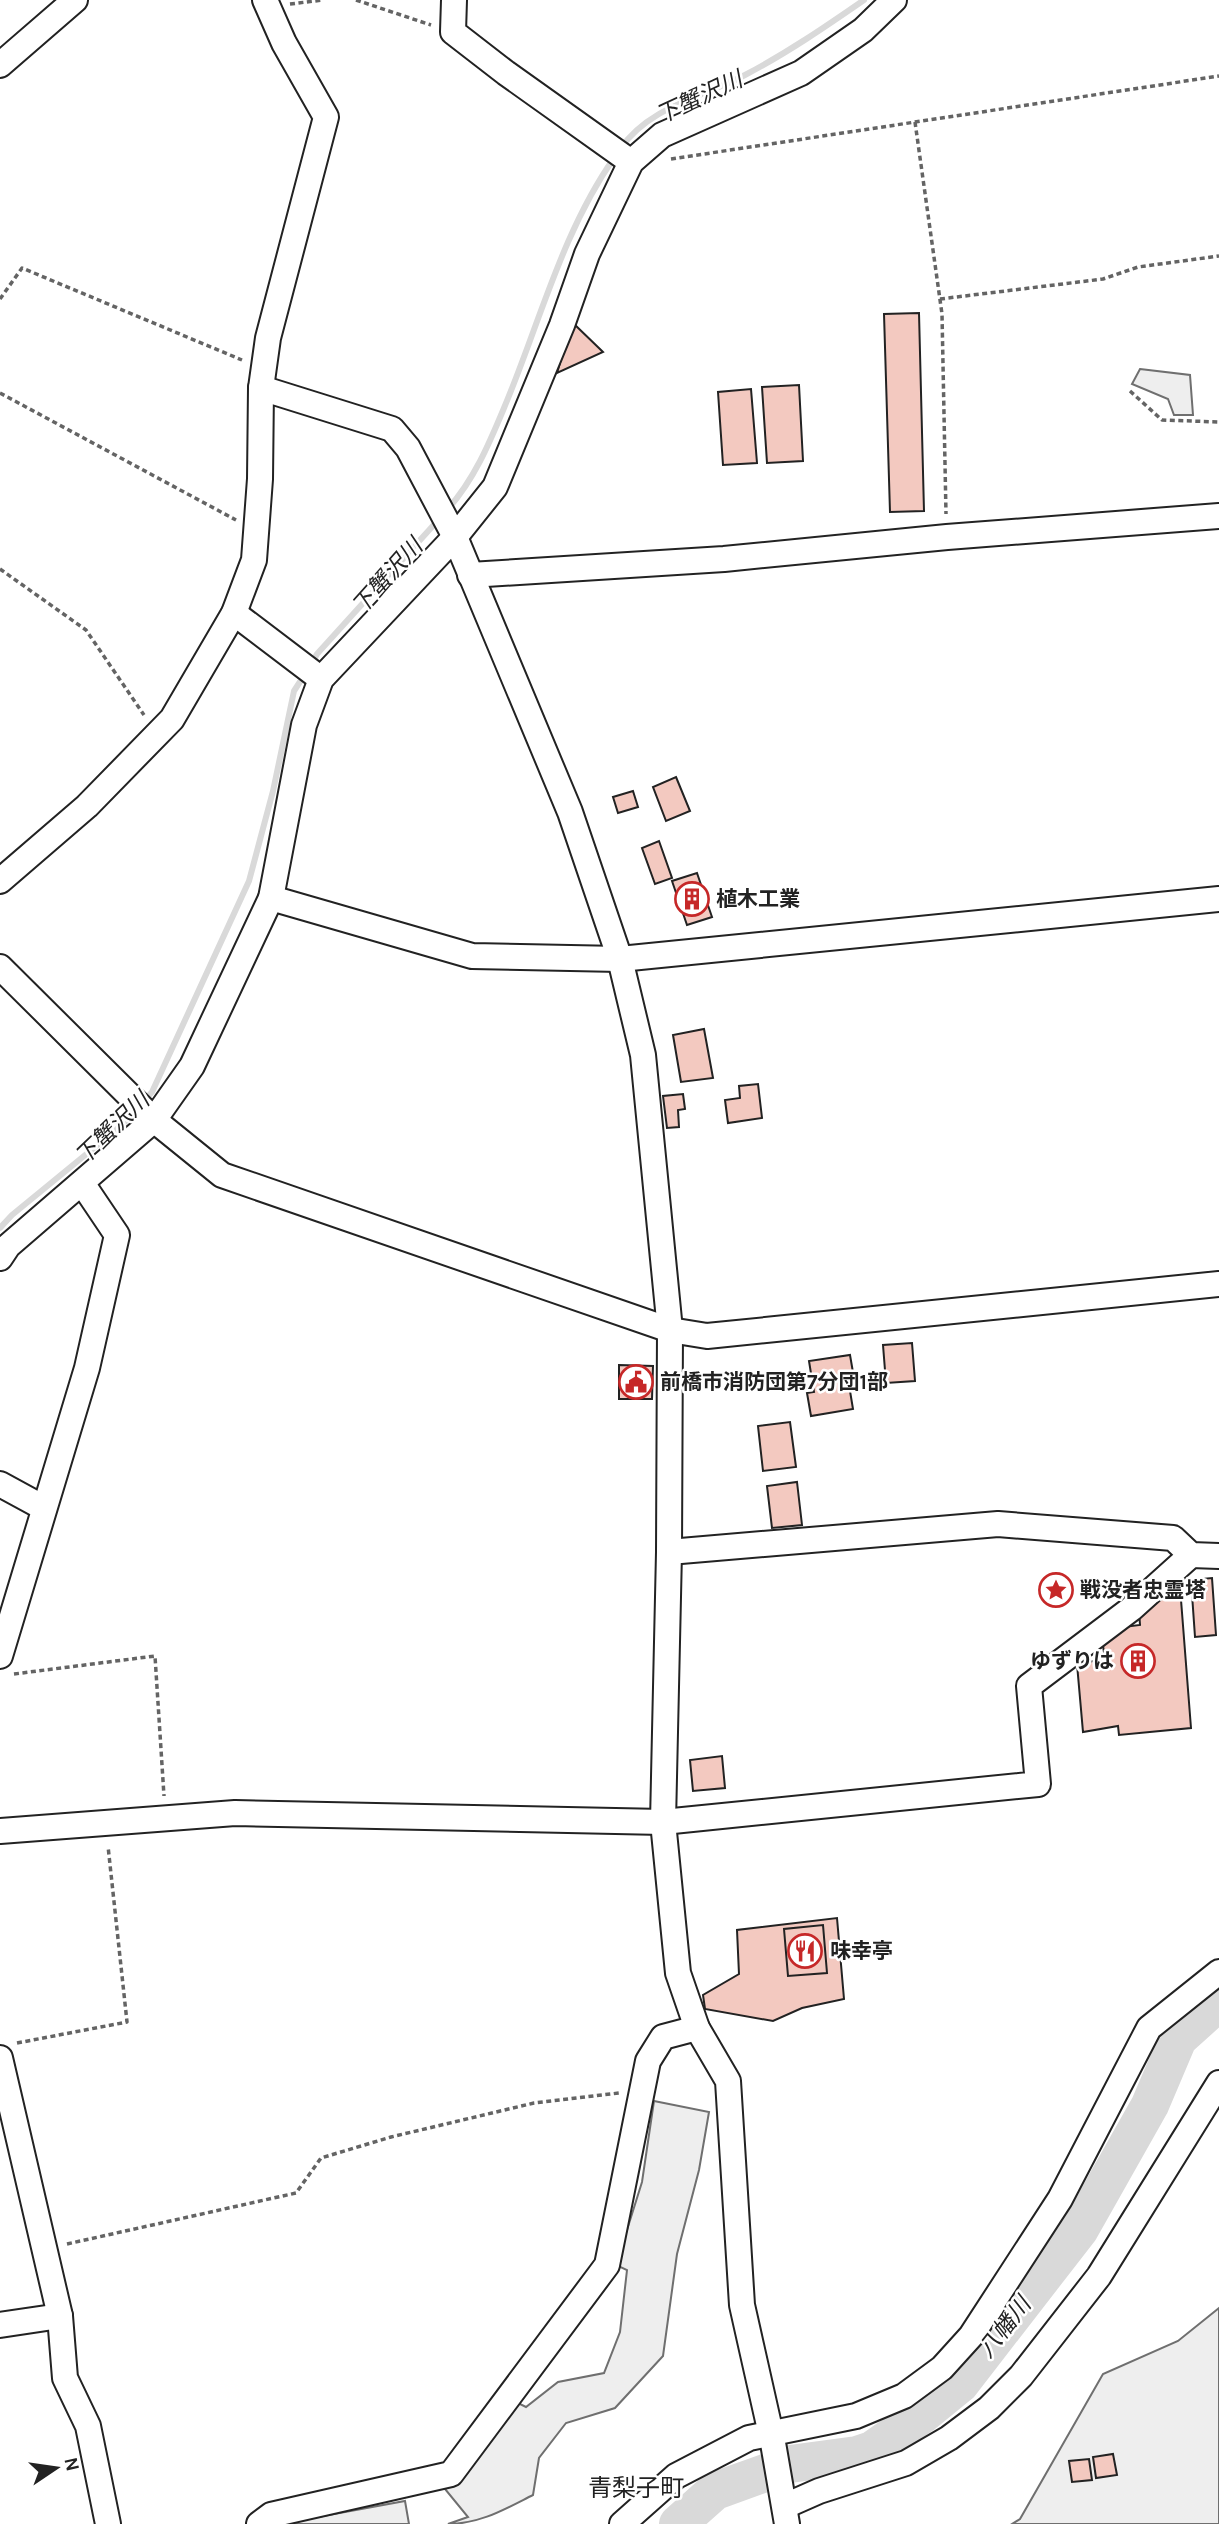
<svg xmlns="http://www.w3.org/2000/svg" width="1219" height="2524" font-family="Karla,'Noto Sans JP',sans-serif">
<rect width="100%" height="100%" fill="#fff"/>
<g fill="#eee" stroke="#6f6f6f" stroke-width="2">
<path d="M1140 369 1190 375 1193 415H1174L1168 399 1132 384Z"/>
<path d="M654 2101 709 2112 699 2170 677 2254 663 2356 615 2408 566 2423 539 2458 533 2495C505 2509 480 2524 448 2524L468 2517 445 2489 460 2480 516 2402 526 2407 558 2382 604 2373 620 2332 627 2270 616 2265 642 2182Z"/>
<path d="M1219 2308V2524H1012L1020 2519 1103 2374 1178 2341Z"/>
<path d="M405 2501 409 2524H284L285 2523Z"/>
</g>
<g fill="none" stroke-linecap="round" stroke-linejoin="round">
<g stroke="#d9d9d9" stroke-width="6">
<path d="M620 149C650 106 701 98 745 75 787 53 825 27 864 0"/>
<path d="M447 510C474 480 489 444 504 408 539 325 562 232 614 158"/>
<path d="M311 665 317 654 440 518"/>
<path d="M143 1102 152 1092 249 881 273 791 294 691 305 674"/>
<path d="M0 1228 12 1215 123 1124 135 1110"/>
</g>
<path stroke="#d9d9d9" stroke-width="38" d="M678 2524 715 2491 790 2464 857 2455 872 2450 922 2415 960 2384 1080 2229 1150 2105 1178 2039 1219 2002"/>
</g>
<g fill="#f3c9c0" stroke="#222" stroke-width="2">
<path d="M919 313 924 511 890 512 884 314Z"/>
<path d="M572 322 603 352 557 373Z"/>
<path d="M799 385 803 461 767 463 762 387Z"/>
<path d="M751 389 757 463 723 465 718 392Z"/>
<path d="M676 777 690 811 666 821 653 787Z"/>
<path d="M633 791 638 807 618 813 613 797Z"/>
<path d="M659 841 672 878 655 884 642 848Z"/>
<path d="M697 873 712 917 687 925 672 881Z"/>
<path d="M704 1029 713 1078 681 1082 673 1035Z"/>
<path d="M758 1084 762 1118 728 1123 725 1100 740 1098 739 1086Z"/>
<path d="M683 1094 685 1109 678 1110 679 1127 667 1128 663 1096Z"/>
<path d="M912 1343 915 1381 886 1383 883 1345Z"/>
<path d="M850 1355 855 1384 849 1385 853 1409 811 1416 807 1393 814 1392 809 1361Z"/>
<path d="M619 1365 653 1366 652 1399H619Z"/>
<path d="M790 1422 796 1467 763 1471 758 1426Z"/>
<path d="M797 1482 802 1525 772 1528 767 1486Z"/>
<path d="M1212 1578 1216 1635 1195 1637 1191 1580Z"/>
<path d="M1180 1587 1191 1728 1119 1735 1118 1726 1083 1732 1077 1664 1105 1659 1102 1639 1116 1628 1140 1625 1139 1611 1164 1589Z"/>
<path d="M722 1756 725 1788 693 1791 690 1760Z"/>
<path d="M837 1918 844 1999 802 2008 773 2021 705 2009 703 1995 739 1974 737 1930Z"/>
<path d="M823 1925 827 1973 788 1976 784 1929Z"/>
<path d="M1113 2454 1117 2475 1096 2478 1093 2457Z"/>
<path d="M1089 2459 1092 2480 1072 2482 1069 2461Z"/>
</g>
<g fill="none" stroke-linecap="round" stroke-linejoin="round">
<g stroke="#222" stroke-width="28">
<g id="minor">
<path d="M454 0 453 32 506 73 631 162"/>
<path d="M0 65 75 0"/>
<path d="M261 388 392 429 408 448 455 537 570 812 620 959 643 1055 670 1330 669 1552 663 1822 678 1973 697 2028 728 2081 742 2305 773 2443 787 2524"/>
<path d="M470 575 724 559 947 537 1219 516"/>
<path d="M234 613 321 679"/>
<path d="M0 881 87 806 172 719 234 613 254 560 260 479 261 388 268 338 326 117 284 43 265 0"/>
<path d="M271 898 472 956 620 959 1219 899"/>
<path d="M0 967 154 1120 222 1175 670 1330 707 1336 1219 1284"/>
<path d="M0 1258 8 1246 154 1120 192 1066 271 898 304 725 321 679 455 537 495 487 562 325 587 254 631 162 662 135 801 73 863 30 894 0"/>
<path d="M0 1484 44 1508"/>
<path d="M669 1552 998 1524 1173 1538 1191 1555 1219 1556"/>
<path d="M0 1656 87 1368 117 1235 82 1183"/>
<path d="M0 1831 235 1813 663 1822 1038 1784 1029 1686 1131 1609 1191 1555"/>
<path d="M0 2058 60 2316 65 2378 88 2426 108 2524"/>
<path d="M0 2325 60 2316"/>
<path d="M785 2506 819 2491 906 2463 949 2438 989 2408 1021 2376 1099 2276 1219 2083"/>
<path d="M259 2524 271 2515 451 2474 607 2265 648 2061 663 2037 697 2028"/>
<path d="M622 2524 676 2476 749 2438 856 2416 904 2396 942 2368 971 2336 1060 2199 1149 2028 1219 1972"/>
</g>
</g>
<g stroke="#646464" stroke-width="3.5" stroke-dasharray="5 3.5" stroke-linecap="butt">
<path d="M356 0 431 25"/>
<path d="M290 4 323 0"/>
<path d="M915 122 942 314 946 514"/>
<path d="M671 159 1219 76"/>
<path d="M0 299 22 268 242 360"/>
<path d="M940 299 1103 279 1138 267 1219 256"/>
<path d="M1130 391 1162 420 1219 422"/>
<path d="M0 393 236 520"/>
<path d="M0 569 86 630 144 715"/>
<path d="M14 1674 155 1656 164 1796"/>
<path d="M17 2043 127 2022 108 1846"/>
<path d="M67 2244 296 2193 321 2158 391 2137 534 2103 619 2093"/>
</g>
<use href="#minor" stroke="#fff" stroke-width="24"/>
</g>
<defs>
<g id="building-ring" transform="scale(1.75)"><circle r="9.5" fill="#fff" stroke="#c62828" stroke-width="1.5"/><path d="M-4-6H4V6H1V3H-1V6H-4ZM-2.5-4.3h1.7v1.8h-1.7ZM.8-4.3h1.7v1.8H.8ZM-2.5-1h1.7V.8h-1.7ZM.8-1h1.7V.8H.8Z" fill="#c62828"/></g>
<g id="civic-ring" transform="scale(1.75)"><circle r="9.5" fill="#fff" stroke="#c62828" stroke-width="1.5"/><path d="M-.6-6.5H3V-4.5H.6V-3L4-1V1h2V6H-6V1h2V-1L-.6-3ZM-1.2 2.5V6h2.4V2.5Z" fill="#c62828"/></g>
<g id="sight-ring" transform="scale(1.75)"><circle r="9.5" fill="#fff" stroke="#c62828" stroke-width="1.5"/><path d="M0-6L1.8-2.2L6-1.7L2.9 1.2L3.7 5.4L0 3.3L-3.7 5.4L-2.9 1.2L-6-1.7L-1.8-2.2Z" fill="#c62828"/></g>
<g id="restaurant-ring" transform="scale(1.75)"><circle r="9.5" fill="#fff" stroke="#c62828" stroke-width="1.5"/><path d="M-5-6h1v4h1v-4h1v4h1v-4h1v5L-1.5 .5V6h-2V.5L-5-1ZM5-6V6H3V1.5H1.5Q1.5-4 5-6Z" fill="#c62828"/></g>
</defs>
<g fill-rule="evenodd">
<use href="#building-ring" x="692" y="899"/>
<use href="#civic-ring" x="636" y="1382"/>
<use href="#sight-ring" x="1056" y="1590"/>
<use href="#building-ring" x="1138" y="1661"/>
<use href="#restaurant-ring" x="805" y="1951"/>
</g>
<g text-anchor="middle" stroke-width="5" stroke-linejoin="round" paint-order="stroke">
<g font-size="21" font-weight="bold" fill="#222" stroke="#fff" text-anchor="start">
<text x="716" y="906">植木工業</text>
<text x="660" y="1389">前橋市消防団第7分団1部</text>
<text x="1080" y="1597">戦没者忠霊塔</text>
<text x="1114" y="1668" text-anchor="end">ゆずりは</text>
<text x="830" y="1958">味幸亭</text>
</g>
<g font-size="23" font-style="italic" fill="#222" stroke="#fff">
<text transform="translate(699 97) rotate(-25)" y="8">下蟹沢川</text>
<text transform="translate(387 576) rotate(-48)" y="8">下蟹沢川</text>
<text transform="translate(112 1128) rotate(-44)" y="8">下蟹沢川</text>
<text transform="translate(1004 2327) rotate(-52)" y="8">八幡川</text>
</g>
<g font-size="24" fill="#222" stroke="#fff">
<text x="636" y="2496">青梨子町</text>
</g>
</g>
<g transform="translate(56 2468) rotate(77)" stroke="#ffffff" stroke-width="5" paint-order="stroke">
<path d="M0-5L12 26L0 18L-12 26Z" fill="#222222"/>
<text y="-10" font-size="19" font-weight="bold" text-anchor="middle" fill="#222222">N</text>
</g>
</svg>
